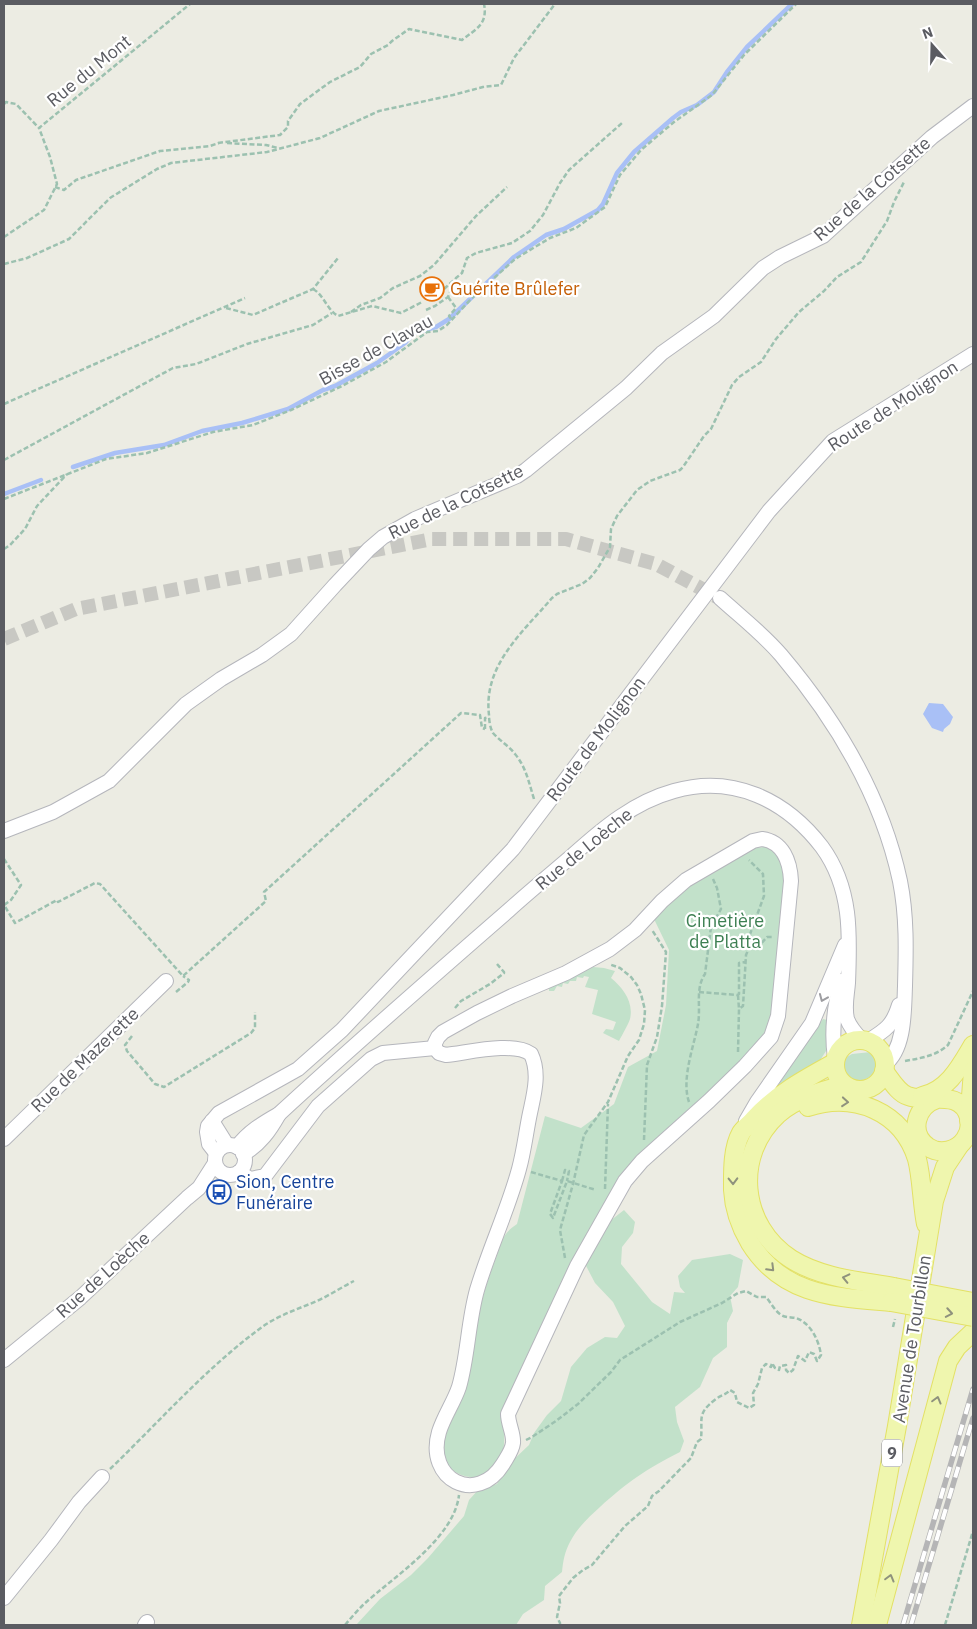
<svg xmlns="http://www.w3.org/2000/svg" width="977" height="1629" font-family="'IBM Plex Sans',sans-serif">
<rect width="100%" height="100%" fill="#ecece3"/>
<g fill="#c2e1ca">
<path d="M772 846 787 869 775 1018 741 1066 641 1157 503 1415C505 1447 508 1455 483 1478 468 1478 450 1475 445 1459 438 1433 460 1407 467 1383 472 1368 473 1350 475 1335 479 1308 486 1283 496 1258 502 1241 502 1234 517 1224L545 1116 581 1128 614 1104 628 1067 657 1051 666 1005 669 950 654 919 691 883 749 849Z"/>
<path d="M593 967 604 968 615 971 611 978C623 988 634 1002 630 1019 628 1025 622 1035 619 1041L603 1033 606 1029 613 1030 616 1022 592 1014 598 990 585 987 589 977 584 976 583 978 577 977 576 981H570L568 984 563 983 562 987 557 986 554 991H549V987Z"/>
<path d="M823 1019 827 1020 826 1051 819 1062 778 1085Z"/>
<path d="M871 1052C886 1067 867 1089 846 1077L842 1067 845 1058 852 1054Z"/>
<path d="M624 1210 635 1222 633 1233 622 1247 621 1264 652 1302 670 1314 674 1292 685 1293 680 1287 678 1276 692 1260 730 1254 743 1260 738 1287 730 1296 733 1311 727 1323V1347L713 1358 700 1387 675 1407 677 1422 684 1441 680 1452C648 1468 626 1483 600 1507 589 1517 577 1528 570 1542 565 1551 563 1561 562 1572L545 1586 544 1600 523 1614 516 1625H356L380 1599 411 1575 428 1558 464 1516 469 1500 479 1489 497 1484 509 1464 529 1445 534 1433 547 1415 561 1401 571 1367 587 1348 605 1337 617 1338 625 1326 613 1302 595 1283 583 1260 610 1221Z"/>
</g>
<path fill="#a9c0f6" d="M929 703 943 704 953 717 950 724 944 729 943 732 932 728 923 714Z"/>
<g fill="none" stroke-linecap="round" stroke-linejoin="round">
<g stroke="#a9c0f6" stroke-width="4.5">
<path d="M73 467 115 453 164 445 202 431 242 423 288 409 323 390 335 386 377 363 405 343 414 333 436 327 449 319 514 257 546 235 564 229 598 210 603 204 617 173 634 152 673 118 681 112 697 105 714 92 727 72 747 47 792 4"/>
<path d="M4 494 41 480"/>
</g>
<path stroke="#c8c8c3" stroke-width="14" stroke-dasharray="14 7" stroke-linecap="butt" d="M4 639 76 609 432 539H566L656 564 717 597"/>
<g stroke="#b5b6bc" stroke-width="16">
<g id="minor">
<path d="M720 598C741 617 763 634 781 655 836 720 882 797 900 881 907 916 906 951 905 986 904 1010 905 1049 885 1064"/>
<path d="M4 831 53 812 109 781 186 704 221 679 262 655 291 634 335 585 369 549 383 537 415 519 517 476 526 470 626 388 662 353 714 316 763 268 780 257 823 236 932 137 973 106"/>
<path d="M762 839C783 842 790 861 791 881L778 1016 771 1037 745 1066 709 1101 642 1161 625 1181 577 1266 508 1414C508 1424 514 1434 513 1443 512 1451 507 1457 503 1464 477 1506 425 1480 439 1432 444 1416 454 1402 459 1387 468 1356 468 1322 477 1290 489 1249 508 1210 519 1169 524 1151 526 1132 530 1113 534 1094 540 1073 531 1054 513 1041 467 1053 446 1055L439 1053 435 1048V1043L438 1037 443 1032 477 1013 512 996 566 973 610 949 635 930 662 901 686 880 753 841Z"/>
<path d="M868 1041C886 1030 893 1025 899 1005"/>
<path d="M835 1058C831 1031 834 1007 841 981"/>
<path d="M212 1121 227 1145"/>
<path d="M746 1121 757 1102 812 1023 845 945"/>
<path d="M4 1139 166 981"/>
<circle cx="230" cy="1160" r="15"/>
<path d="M237 1147C248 1132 263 1123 279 1114 355 1044 432 977 509 910 530 891 552 873 573 855 603 828 634 802 674 791 733 774 786 800 822 847 852 888 850 935 848 983 847 996 844 1006 847 1019 850 1027 856 1034 862 1040"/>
<path d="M216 1153 209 1144 207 1132 208 1126 219 1113 298 1069 342 1030 513 849 769 511 833 441 973 354"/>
<path d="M243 1154C260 1145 270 1130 279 1114"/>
<path d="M239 1172 250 1179 265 1176 318 1106 371 1059 383 1053 435 1048"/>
<path d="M4 1360 80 1298 187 1198 199 1188 215 1163"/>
<path d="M4 1598 51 1540 79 1502 102 1477"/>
<path d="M145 1625 147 1622"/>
</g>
</g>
<g stroke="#e3e165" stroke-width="20">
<g id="major">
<circle cx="860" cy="1065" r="25"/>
<path d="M834 1063C805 1079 777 1094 754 1119 750 1124 744 1128 741 1133 732 1149 733 1173 733 1190 734 1210 740 1226 750 1243 783 1296 835 1297 891 1302"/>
<path d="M884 1071C891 1080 898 1093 908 1096 928 1104 960 1088 969 1117 971 1125 969 1133 965 1139 957 1151 940 1155 928 1147 908 1133 916 1106 937 1099"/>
<path d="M844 1085C821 1091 797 1098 778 1114 733 1155 740 1226 791 1259 821 1278 860 1281 894 1287"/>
<path d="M922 1096C948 1091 961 1065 973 1045"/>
<path d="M808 1107C854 1092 902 1111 917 1159 922 1178 922 1204 926 1224"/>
<path d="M969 1121 973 1071"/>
<path d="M861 1625 897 1426 934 1201 945 1167 959 1146"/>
<path d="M877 1625 948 1361 957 1347 973 1332"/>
</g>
</g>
<g stroke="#9cc1b0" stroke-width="2.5" stroke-dasharray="5 2.5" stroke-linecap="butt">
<path d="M4 104 6 102 16 104 39 128 190 4"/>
<path d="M218 143 280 135 288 127V121L300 104 330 82 360 67 371 54 388 45 392 41 409 29 462 40C476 29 488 24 484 4"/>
<path d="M227 143 266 145 278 148"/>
<path d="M55 187 64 190 76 180 160 151 210 146 219 143"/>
<path d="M4 237 44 210 57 184 50 157 39 128"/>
<path d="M4 264 27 258 69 239 110 198 157 169 171 163 267 152 320 138 379 111 453 95 483 87 501 85 514 58 555 4"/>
<path d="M313 289C324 295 327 310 338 316L372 306 401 313 422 302"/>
<path d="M444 289 455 279"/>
<path d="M448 297 456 308 449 316 452 320"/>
<path d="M226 308 253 315 313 289 338 258"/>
<path d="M426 310 435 306 448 297 456 278 462 273 467 258 476 253 512 243 530 231 543 215 560 183 569 170 622 123"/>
<path d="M351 312 361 305 380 298 393 288 420 276 434 265 476 216 507 187"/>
<path d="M4 404 245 298"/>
<path d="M4 460 173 368 196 364 247 344 313 325 332 313"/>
<path d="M4 499 106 459 147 453 213 432 253 425 291 410 342 386 386 362 427 332 438 331 447 325 471 299 515 259 550 238 576 228 605 207 620 175 641 150 674 122 712 95 744 55 796 4"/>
<path d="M4 549 10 545 25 529 37 506 67 474"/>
<path d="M485 729V718L489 717"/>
<path d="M534 799C529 783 526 767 515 754 509 746 500 741 493 733 490 728 489 720 489 715 483 665 523 632 552 598L557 594 582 584 590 578 598 568 610 547 611 529 617 516 637 490 650 481 680 470 683 467 704 436 711 429 732 385 739 377 761 362 776 339 799 312 824 291 837 277 861 262 887 221 894 202 904 182"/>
<path d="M4 859 21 885 11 900 4 905 15 923 57 900 58 902 95 883 100 884 183 976 266 901 264 892 461 713 480 715 482 728 485 729"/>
<path d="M749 948H757L767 937H772"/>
<path d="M176 992 188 982 189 980 183 976"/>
<path d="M699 992 737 995 739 994V963L745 962"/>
<path d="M738 995 739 1009"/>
<path d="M455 1008 461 1001 490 984 504 973V972L497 964"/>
<path d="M132 1036 125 1045 127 1051 155 1084 164 1087 251 1033 255 1028V1012"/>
<path d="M738 1052 739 1009 743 1006 746 955 749 948V937L764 896 763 874 749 860"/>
<path d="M905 1061C921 1058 936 1056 948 1045L973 991"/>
<path d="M689 1102C681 1079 694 1046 698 1024 701 1008 695 988 705 974L711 927 721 909 717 888 713 879"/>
<path d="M644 1140 647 1065 657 1037 662 1006 666 952 652 930"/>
<path d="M531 1172 562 1181 550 1214 553 1218 567 1181 596 1190"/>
<path d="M562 1181 565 1170 569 1171 567 1181"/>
<path d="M605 1189 608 1104"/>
<path d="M565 1258 560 1230 573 1184 584 1135 608 1102 628 1056 639 1040 644 1024 645 1010 641 994 637 985 631 977 620 968 609 964"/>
<path d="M893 1327 895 1319"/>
<path d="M526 1440 532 1437 556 1421 578 1404 611 1372 620 1360 680 1322 722 1303 738 1293 746 1291 757 1297H766C771 1303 775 1311 781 1315 786 1318 791 1317 796 1318 811 1323 819 1341 821 1355L817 1361 814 1354 809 1352 805 1361 798 1356 793 1370 789 1373 786 1370V1365L780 1366 779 1370 775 1368 772 1363 771 1367 766 1364 762 1368 758 1384 753 1393 754 1405 749 1408 737 1402 735 1393 730 1390C726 1395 721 1395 716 1399 696 1414 703 1418 701 1439L697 1442 691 1458 659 1491 652 1496 648 1506 625 1526 592 1565 583 1570 573 1578 559 1596 560 1603 557 1617 560 1623V1625"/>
<path d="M110 1469C160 1421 206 1368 262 1327 279 1315 298 1309 317 1301 330 1295 342 1287 354 1281"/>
<path d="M345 1625C351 1618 357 1611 363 1605 393 1577 454 1539 459 1495"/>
<path d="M945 1625 973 1531"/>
</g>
<use href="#minor" stroke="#fff" stroke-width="14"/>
<use href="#major" stroke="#eff6ae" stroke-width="18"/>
<g stroke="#b5b5b6" stroke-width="5.5">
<g id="rail">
<path d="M903 1625 973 1389"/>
<path d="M911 1625 973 1418"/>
</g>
</g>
<use href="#rail" stroke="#fff" stroke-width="4" stroke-dasharray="11" stroke-linecap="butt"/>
<g stroke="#e3e165" stroke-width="20" stroke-linecap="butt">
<g id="major-bridge">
<path d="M894 1287 973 1302"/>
<path d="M891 1302 973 1317"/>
</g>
</g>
<use href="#major-bridge" stroke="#eff6ae" stroke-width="18"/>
</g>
<defs><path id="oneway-chevron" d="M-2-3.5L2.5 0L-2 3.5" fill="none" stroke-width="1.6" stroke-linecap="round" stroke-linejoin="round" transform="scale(1.25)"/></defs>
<use stroke="#9d9da1" href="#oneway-chevron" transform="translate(823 998) rotate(113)"/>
<g stroke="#8f927d">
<use href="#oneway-chevron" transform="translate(845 1102) rotate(5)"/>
<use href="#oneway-chevron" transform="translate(733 1181) rotate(89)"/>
<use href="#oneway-chevron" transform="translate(771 1268) rotate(45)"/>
<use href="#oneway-chevron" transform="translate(846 1278) rotate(-167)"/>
<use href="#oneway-chevron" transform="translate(949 1313) rotate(10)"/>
<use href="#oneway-chevron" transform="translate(937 1400) rotate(-75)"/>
<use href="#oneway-chevron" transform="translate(890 1578) rotate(-75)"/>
</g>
<defs>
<g id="cafe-ring" transform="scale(1.25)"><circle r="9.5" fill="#fff" stroke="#e8710a" stroke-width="1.5"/><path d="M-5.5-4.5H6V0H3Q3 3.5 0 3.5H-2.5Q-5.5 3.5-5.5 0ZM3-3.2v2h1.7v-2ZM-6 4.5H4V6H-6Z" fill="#e8710a"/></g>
<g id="bus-ring" transform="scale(1.25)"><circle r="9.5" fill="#fff" stroke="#1a4fb4" stroke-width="1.5"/><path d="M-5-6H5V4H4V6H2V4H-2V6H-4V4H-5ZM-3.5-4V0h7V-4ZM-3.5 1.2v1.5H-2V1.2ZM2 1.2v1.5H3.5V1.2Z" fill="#1a4fb4"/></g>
</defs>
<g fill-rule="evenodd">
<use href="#cafe-ring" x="432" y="289"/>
<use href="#bus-ring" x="219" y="1192"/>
</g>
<g text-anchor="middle" stroke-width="4.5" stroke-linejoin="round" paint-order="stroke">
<rect fill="#fff" stroke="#8c8d91" stroke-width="1" x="882" y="1439.5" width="20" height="27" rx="4"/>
<g font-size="16" font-weight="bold" fill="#5b5c62">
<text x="892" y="1459">9</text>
</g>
<g font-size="18" fill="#5b5c62" stroke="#fff">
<text transform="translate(89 71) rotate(-39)" y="6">Rue du Mont</text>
<text transform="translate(872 189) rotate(-41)" y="6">Rue de la Cotsette</text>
<text transform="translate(376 350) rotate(-29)" y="6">Bisse de Clavau</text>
<text transform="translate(893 406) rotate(-33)" y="6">Route de Molignon</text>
<text transform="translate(456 502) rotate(-26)" y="6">Rue de la Cotsette</text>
<text transform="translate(596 739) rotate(-53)" y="6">Route de Molignon</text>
<text transform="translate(584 849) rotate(-39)" y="6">Rue de Loèche</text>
<text transform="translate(85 1060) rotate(-44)" y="6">Rue de Mazerette</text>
<text transform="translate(103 1275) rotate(-42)" y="6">Rue de Loèche</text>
<text transform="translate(912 1339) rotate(-81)" y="6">Avenue de Tourbillon</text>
</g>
<g font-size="18" fill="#c56008" stroke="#fff" text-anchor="start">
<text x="450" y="295">Guérite Brûlefer</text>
</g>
<g font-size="18" fill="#3d7f52" stroke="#fff">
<text x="725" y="927">Cimetière<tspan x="725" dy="21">de Platta</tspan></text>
</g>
<g font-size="18" fill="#164399" stroke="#fff" text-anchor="start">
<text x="236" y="1188">Sion, Centre<tspan x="236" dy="21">Funéraire</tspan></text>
</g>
</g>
<rect width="977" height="1629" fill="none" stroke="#5b5c62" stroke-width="10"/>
<g transform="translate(932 45) rotate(340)" stroke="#ffffff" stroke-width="4" paint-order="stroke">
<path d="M0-4L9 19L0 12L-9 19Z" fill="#5b5c62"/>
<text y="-8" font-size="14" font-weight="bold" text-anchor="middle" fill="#5b5c62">N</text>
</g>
</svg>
